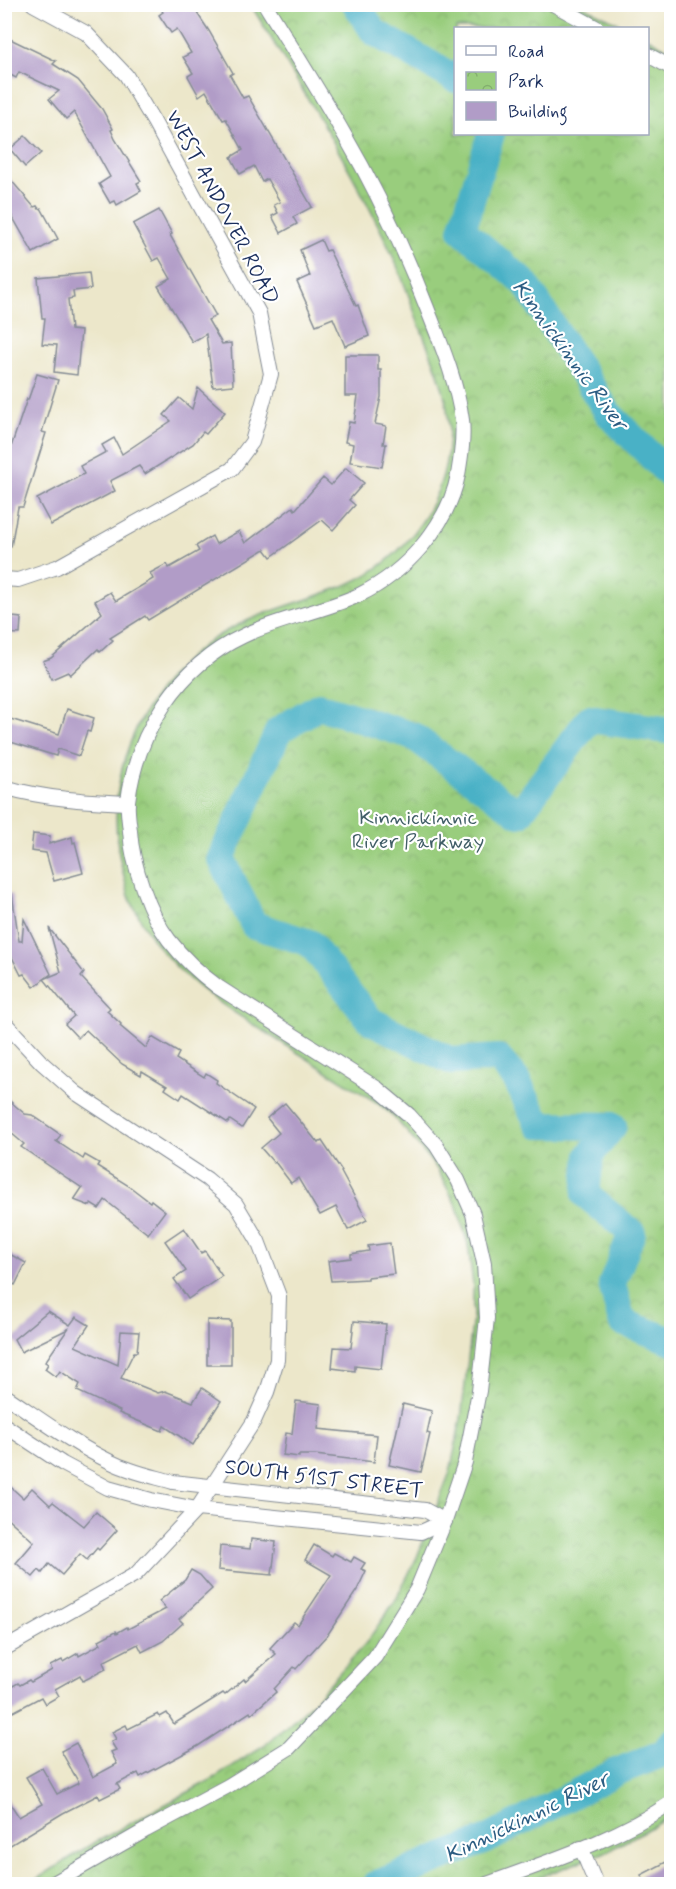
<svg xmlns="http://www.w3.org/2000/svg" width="676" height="1889" font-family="Mynerve,sans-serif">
<defs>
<pattern id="park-crowns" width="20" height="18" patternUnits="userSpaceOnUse" patternTransform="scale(1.5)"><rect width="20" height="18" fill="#99cd7d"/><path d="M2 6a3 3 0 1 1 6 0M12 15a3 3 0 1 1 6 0" fill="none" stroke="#83b06e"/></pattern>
</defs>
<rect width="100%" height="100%" fill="#fff"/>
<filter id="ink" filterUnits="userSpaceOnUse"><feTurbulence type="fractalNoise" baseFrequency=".0167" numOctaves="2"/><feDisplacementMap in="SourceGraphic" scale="12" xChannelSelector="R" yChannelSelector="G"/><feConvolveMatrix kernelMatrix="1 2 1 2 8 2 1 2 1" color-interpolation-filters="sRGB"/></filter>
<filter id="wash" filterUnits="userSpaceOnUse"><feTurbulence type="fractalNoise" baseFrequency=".008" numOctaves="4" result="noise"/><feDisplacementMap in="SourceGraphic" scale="24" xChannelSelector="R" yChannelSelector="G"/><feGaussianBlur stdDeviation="1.35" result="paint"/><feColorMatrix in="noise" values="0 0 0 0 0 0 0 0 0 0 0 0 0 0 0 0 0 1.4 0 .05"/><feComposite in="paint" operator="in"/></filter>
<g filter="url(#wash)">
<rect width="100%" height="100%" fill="#ece7ca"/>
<path fill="url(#park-crowns)" stroke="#5a7e6e" stroke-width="1.5" d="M251 5H581L628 28H456V134H648V38L671 51V1816L608 1851 522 1884H29L87 1847 216 1777 270 1741 314 1701 366 1643 395 1601 417 1557 450 1472 461 1419 473 1316V1285L468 1244 457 1207 437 1169 408 1133 390 1113 373 1100C340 1079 308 1059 276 1039 225 1007 172 976 142 922 138 914 132 905 129 896 126 887 125 878 122 869 114 835 114 803 122 769 136 713 171 664 221 634 258 612 301 603 341 587 391 568 429 526 443 475 448 457 450 435 448 417 445 385 430 352 418 322 412 304 405 285 398 268 358 176 302 90 251 5Z"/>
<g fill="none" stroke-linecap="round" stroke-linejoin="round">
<g stroke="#48b1c6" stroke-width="28">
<path d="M356 4 374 32 456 79"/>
<path d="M491 134 462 230 525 283 609 414 672 477"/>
<path d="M672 731 589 719 519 814 413 736 319 706 279 730 221 858 254 925 310 943 371 1021 452 1061 498 1058 516 1079 539 1125 613 1126 590 1155 586 1195 632 1233 612 1284 622 1322 672 1341"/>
<path d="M377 1884 488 1839 616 1772 664 1753 672 1742"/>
</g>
</g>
<g id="blocks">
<g fill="#b19cc7">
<path d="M158 4H189L193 11 195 10 209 31 233 73 230 75 243 98 248 96 312 207 293 217 297 224 281 233 272 216 278 213 274 205 280 202 267 179 262 182 254 166 240 174 231 157 243 150 226 119 223 120 206 91 199 96 188 76 193 73 183 57 191 53 177 29 171 33 159 15 163 12Z"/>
<path d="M4 36 56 61 53 64 78 80 102 109 113 129 111 130 115 139 141 181 137 183 141 191 117 205 115 201 110 203 99 184 110 177 74 112 66 119 49 99 59 91 19 72 16 78 5 72 8 67 4 66Z"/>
<path d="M25 136 41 153 25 167 10 149Z"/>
<path d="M4 172 34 207 37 206 39 209 41 208 58 239 33 253 12 216 4 207Z"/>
<path d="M159 210 172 234 170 235 216 316 208 320 222 344 231 343 233 385 213 387 206 334 192 342 158 286 171 279 159 258 153 261 133 224Z"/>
<path d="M321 240 326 251 329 250 356 306 358 305 369 336 345 346 333 318 316 325 297 282 310 276 300 250Z"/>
<path d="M89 273 91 289 73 291 74 298 68 299 71 330 81 331 77 375 54 372 57 345 42 344 45 318H42L38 278Z"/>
<path d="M345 355H378V370H381V397L375 424 386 426 383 444H386L382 467 350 462 353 444 345 442 349 422 354 423 358 396H345Z"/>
<path d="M37 374 58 380 42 432 46 433 23 507H18L11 547H4V468L27 399 28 400Z"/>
<path d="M198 388 225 412 206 434 203 432 193 444 145 474 139 466 110 481 115 491 51 525 37 499 84 474 80 466 106 452 102 445 114 438 122 454 171 421 164 415 179 398 192 409Z"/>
<path d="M346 468 364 483 349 500 355 505 333 530 322 520 271 557 265 549 148 620 145 616 110 638 113 640 100 652 98 649 70 675 68 672 52 679 43 661 51 658 102 613 95 601 110 592 116 601 153 579 150 573 167 564 169 568 199 551 196 546 212 536 216 544 239 531 245 543 293 507 295 510 323 478 331 485Z"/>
<path d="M4 616 21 618 20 634 4 633Z"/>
<path d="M67 709 94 718 90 732 87 731 79 756 58 749 56 756 4 740V717L59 734Z"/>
<path d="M33 834 50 836 49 844 72 837 73 843 75 842 83 873 54 881 46 853 31 851Z"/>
<path d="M4 894H12L19 941H22L24 919 51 974 44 979 61 972 49 928 84 973 81 977 110 1008 107 1011 121 1024 120 1026 146 1048 152 1037 179 1053 176 1059 204 1077 206 1073 217 1080 216 1083 254 1109 242 1128 230 1120 228 1123 183 1094 180 1099 165 1089 167 1086 142 1071 141 1075 122 1064 86 1030 78 1038 65 1024 74 1016 44 979 34 987 24 974 21 975 4 941Z"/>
<path d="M4 1096 25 1114 32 1115 61 1135 56 1141 83 1159 85 1155 99 1163 97 1166 129 1186 150 1202 151 1200 165 1211 148 1234 105 1200 99 1209 91 1204 90 1206 74 1200 82 1188 21 1147 24 1144 4 1127Z"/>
<path d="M285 1103 318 1143 322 1141 342 1171 341 1172 367 1220 348 1230 336 1207 320 1215 298 1178 291 1183 275 1162 274 1163 261 1148 279 1133 267 1118Z"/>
<path d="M184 1228 201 1253 205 1251 222 1276 188 1299 174 1279 186 1271 165 1241Z"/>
<path d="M390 1243 394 1274 368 1277V1279L331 1281 328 1261 351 1258V1254L369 1251 368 1246Z"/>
<path d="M4 1251 26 1263 15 1285 4 1279Z"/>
<path d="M48 1311 70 1325 76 1317 89 1325 75 1346 118 1365 121 1331 139 1332 137 1352H134L121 1378 158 1393 165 1391 193 1402 202 1388 221 1401 193 1445 164 1426 162 1431 119 1413 120 1411 77 1391 80 1384 60 1371 56 1377 45 1369 48 1364 45 1362 68 1329 21 1352 14 1339Z"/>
<path d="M207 1320 231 1321V1365H207Z"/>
<path d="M354 1321 386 1324 381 1369 355 1366V1371L332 1368 334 1347 351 1348Z"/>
<path d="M296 1401 321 1404 318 1429 377 1435 374 1462 315 1455H299V1457L283 1455 286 1433 292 1434Z"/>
<path d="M403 1404 432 1411 427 1433 430 1434 421 1472 389 1465Z"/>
<path d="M4 1481 23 1498 32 1488 50 1505 53 1502 84 1526 96 1512 117 1530 99 1550 97 1548 87 1560 80 1554 62 1575 49 1564 42 1573 39 1570 33 1577 16 1563 34 1542 4 1515Z"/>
<path d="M251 1539 276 1542 272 1575 218 1570 220 1546 250 1549Z"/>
<path d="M314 1545 332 1556 334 1553 351 1562 354 1557 365 1563 361 1569 366 1571 357 1590 328 1634 296 1669 294 1667 274 1689 276 1692 251 1714 250 1712 198 1746 140 1777 138 1773 117 1784 120 1789 100 1799 98 1795 63 1813 4 1849V1794L19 1817 42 1804 26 1777 42 1768 57 1794 79 1783 61 1751 76 1743 93 1777 117 1764 111 1752 116 1750 111 1742 116 1739 112 1732 126 1725 128 1729 158 1714 160 1717 167 1713 174 1724 223 1693 225 1695 244 1679 245 1681 276 1654 270 1648 294 1622 298 1625 331 1575 305 1560Z"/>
<path d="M191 1570 200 1575 212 1589 179 1619 183 1623 163 1641 142 1652 138 1644 103 1662 106 1669 83 1681 80 1675 55 1689 59 1696 45 1704 41 1697 13 1712 4 1697V1691L18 1683 20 1685 29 1680 31 1682 52 1670 50 1666 62 1660 63 1662 78 1653 79 1656 101 1644 99 1640 116 1631 117 1633 127 1627 128 1629 166 1609 159 1601 185 1580Z"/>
<path d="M668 1861 672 1868V1884H646L641 1875Z"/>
</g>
</g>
</g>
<g filter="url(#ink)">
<use href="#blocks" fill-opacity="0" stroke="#848b94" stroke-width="1.5"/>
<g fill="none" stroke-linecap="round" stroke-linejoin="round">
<g stroke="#848b94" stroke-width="16">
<g id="minor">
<path d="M553 4 597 28"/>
<path d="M648 55 672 68"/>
<path d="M4 579 18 580 57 567 232 469 252 442 271 374 259 313 154 122 126 75 86 33 33 4"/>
<path d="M4 787C45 799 86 801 128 803"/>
<path d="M4 1022 42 1063 76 1093 207 1179 236 1204 258 1241 279 1296 277 1360 267 1392 254 1421 197 1509 136 1574 4 1649"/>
<path d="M4 1395C39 1418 73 1444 111 1462 131 1472 152 1476 173 1482L425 1510 445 1521"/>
<path d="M4 1425 63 1464 108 1488 151 1500 197 1509 421 1532 445 1521"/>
<path d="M581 1848 596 1884"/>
<path d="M52 1884 146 1830 228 1786 289 1748 375 1657 417 1589 445 1521 465 1462 479 1391 487 1318 484 1263 473 1214 458 1180 436 1145 409 1115 378 1089 218 987C199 973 183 958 169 940 149 914 132 864 130 831 129 821 127 810 128 801 137 731 179 666 243 636 280 618 322 612 359 595 405 573 448 526 458 475 461 457 464 438 462 420 457 382 441 344 427 308 404 249 377 191 345 136 320 92 292 48 265 4"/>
<path d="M487 1884C549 1861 616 1840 672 1802"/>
</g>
</g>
<use href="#minor" stroke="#fff" stroke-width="14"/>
</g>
</g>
<g text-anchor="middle" stroke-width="4.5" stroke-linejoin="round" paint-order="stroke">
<g font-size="21" fill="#1b2f5e" stroke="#fff">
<text transform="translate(223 207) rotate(62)" y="7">WEST ANDOVER ROAD</text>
<text transform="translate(324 1478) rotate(7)" y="7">SOUTH 51ST STREET</text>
</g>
<g font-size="21" fill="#415e67" stroke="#fff">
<text x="418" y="824">Kinnickinnic<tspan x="418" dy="24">River Parkway</tspan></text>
</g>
<g font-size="22" font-style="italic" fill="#2b5c82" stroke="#fff">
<text transform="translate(571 354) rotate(54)" y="8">Kinnickinnic River</text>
<text transform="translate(526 1816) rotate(-26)" y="8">Kinnickinnic River</text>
</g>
</g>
<rect width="676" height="1889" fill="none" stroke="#fff" stroke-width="24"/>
<rect x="454" y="27" width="195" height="108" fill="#ffffff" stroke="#a4acbf" stroke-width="1.5"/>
<rect x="466" y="46" width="30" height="9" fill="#ffffff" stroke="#a4acbf" stroke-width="1.5"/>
<text x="508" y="57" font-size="18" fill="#1b2f5e">Road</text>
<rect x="466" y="72" width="30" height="18" fill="url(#park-crowns)" stroke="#a4acbf" stroke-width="1.5"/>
<text x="508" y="87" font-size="18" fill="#1b2f5e">Park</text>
<rect x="466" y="102" width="30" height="18" fill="#b19cc7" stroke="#a4acbf" stroke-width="1.5"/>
<text x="508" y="117" font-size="18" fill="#1b2f5e">Building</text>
</svg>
